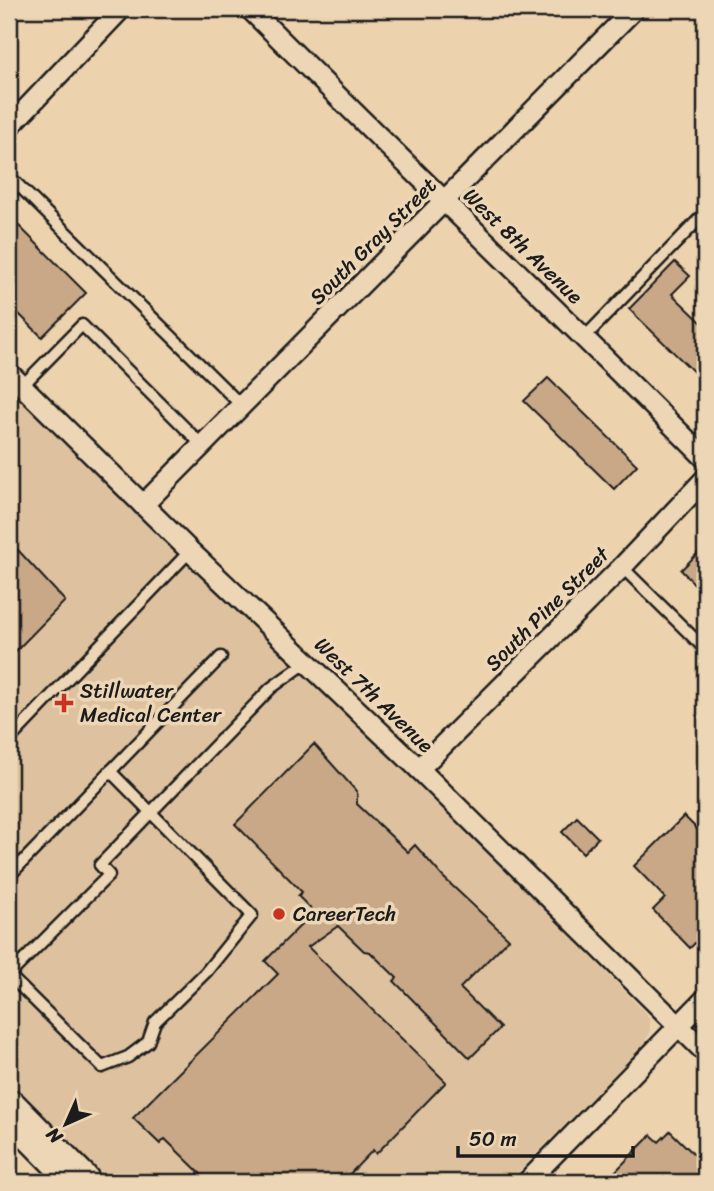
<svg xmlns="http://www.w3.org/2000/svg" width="714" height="1191" font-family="Sriracha,sans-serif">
<rect width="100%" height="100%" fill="#edd2ae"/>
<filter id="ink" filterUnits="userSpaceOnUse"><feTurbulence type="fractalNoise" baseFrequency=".0143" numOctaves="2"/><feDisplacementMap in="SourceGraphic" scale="14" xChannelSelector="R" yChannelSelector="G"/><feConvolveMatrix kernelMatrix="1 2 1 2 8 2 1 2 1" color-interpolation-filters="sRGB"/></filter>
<g filter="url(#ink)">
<path fill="#dec29f" d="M9 373 232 592 647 1014 650 1022V1033L643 1045 509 1182H100L9 1097Z"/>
<g fill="#c8a887" stroke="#1c1c1c" stroke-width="2">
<path d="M9 216 86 293 42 337 9 304Z"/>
<path d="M675 262 690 276 672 294 705 326V383L629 309Z"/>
<path d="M548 378 637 465 614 489 524 401Z"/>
<path d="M705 546V595L681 570Z"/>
<path d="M18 550 65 601 9 658V559Z"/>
<path d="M314 744 357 792V804L408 852 415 845 443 877 509 939 460 988 500 1028 470 1058 394 981 397 978 370 952 364 951 338 926 308 947 446 1082 376 1154 373 1150 342 1182H209L165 1139 160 1144 133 1118 278 974 265 961 314 912 298 896 302 892 235 824Z"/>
<path d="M684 816 705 837V933L690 948 653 910 665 898 634 866Z"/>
<path d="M577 817 598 838 583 853 562 832Z"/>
<path d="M670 1131 705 1165V1182H605L651 1135 659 1142Z"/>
</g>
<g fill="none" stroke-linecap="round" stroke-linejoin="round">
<g stroke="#1c1c1c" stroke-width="15">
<g id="lane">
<path d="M9 176 241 405"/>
<path d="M585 337 705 213"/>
<path d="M22 386 82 325 202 445"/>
<path d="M622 567 705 649"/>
<path d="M9 740 190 551"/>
<path d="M9 876 221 657"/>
<path d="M9 975 102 1067 128 1057 148 1042 155 1022 206 972 252 915 110 771"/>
<path d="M9 975 109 875 100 865 271 688 307 662"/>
</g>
</g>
<g stroke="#1c1c1c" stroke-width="24">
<g id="street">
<path d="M250 9C400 160 555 307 705 458"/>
<path d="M9 127 121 9"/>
<path d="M9 373 190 551 419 769 705 1052"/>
<path d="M143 505 634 9"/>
<path d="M419 769 622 567 705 479"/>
<path d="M527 1182 705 999"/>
</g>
</g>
<g stroke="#1c1c1c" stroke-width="42">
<path id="highway" d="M9 1109 81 1182"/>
</g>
<use href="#lane" stroke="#edd6b5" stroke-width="10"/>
<use href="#street" stroke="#edd6b5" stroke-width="19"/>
<use href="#highway" stroke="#edd6b5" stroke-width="37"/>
</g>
</g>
<g fill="#c8321e" stroke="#edd6b5" stroke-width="2.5">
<path d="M60.5 692.5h7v7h7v7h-7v7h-7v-7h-7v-7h7z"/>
<circle cx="279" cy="914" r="7"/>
</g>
<g text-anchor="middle" stroke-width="7" stroke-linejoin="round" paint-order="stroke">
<g font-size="21" fill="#1c1c1c" stroke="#edd6b5">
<text transform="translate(373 241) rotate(-45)" y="7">South Gray Street</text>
<text transform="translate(523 246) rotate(44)" y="7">West 8th Avenue</text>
<text transform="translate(547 609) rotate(-45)" y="7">South Pine Street</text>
<text transform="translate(374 695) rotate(44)" y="7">West 7th Avenue</text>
</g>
<g font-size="21" fill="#1c1c1c" stroke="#edd6b5" text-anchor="start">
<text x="80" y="698">Stillwater<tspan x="80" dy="24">Medical Center</tspan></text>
<text x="293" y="921">CareerTech</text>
</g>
</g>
<rect width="714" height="1191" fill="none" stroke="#edd6b5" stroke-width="35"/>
<rect x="18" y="18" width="679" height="1156" fill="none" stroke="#1c1c1c" stroke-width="2.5" filter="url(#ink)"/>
<g transform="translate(66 1124) rotate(225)" stroke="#edd6b5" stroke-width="5" paint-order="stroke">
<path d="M0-5L12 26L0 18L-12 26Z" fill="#1c1c1c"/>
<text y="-10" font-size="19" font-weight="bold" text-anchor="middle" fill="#1c1c1c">N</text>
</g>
<path d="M458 1146v10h175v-10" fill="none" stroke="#1c1c1c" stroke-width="3.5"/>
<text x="469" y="1146" font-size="21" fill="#1c1c1c" stroke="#edd6b5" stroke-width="5" paint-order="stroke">50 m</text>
</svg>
